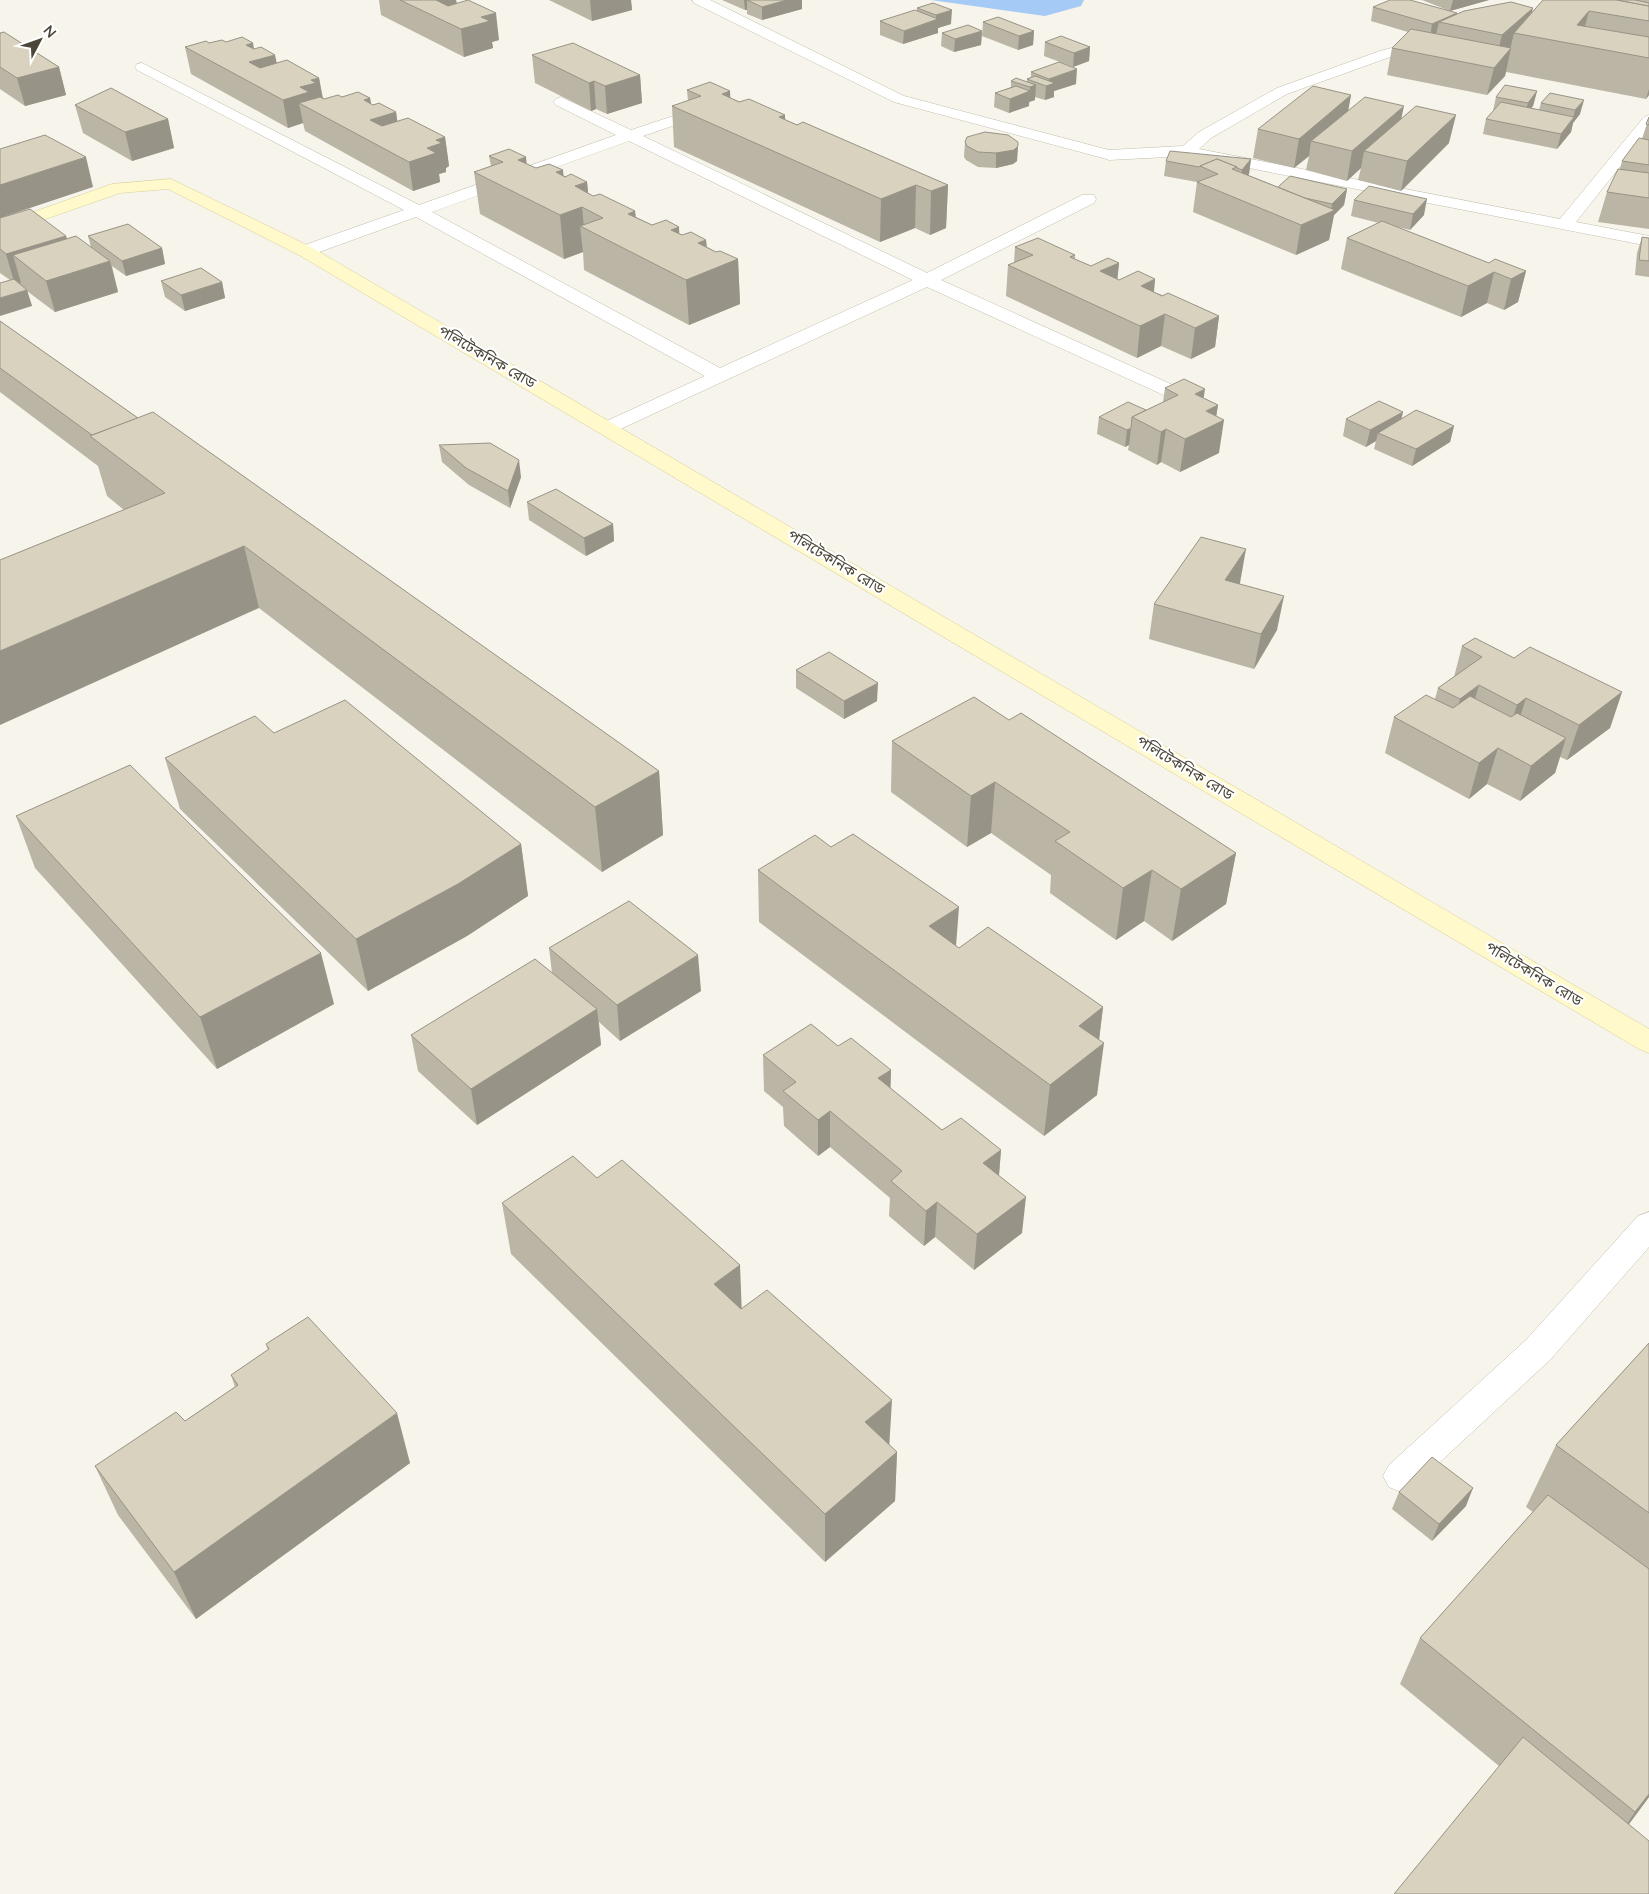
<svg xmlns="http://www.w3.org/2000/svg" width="1649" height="1894" font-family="Lato,'Noto Sans Bengali',sans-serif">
<rect width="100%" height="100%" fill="#f6f4eb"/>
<path fill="#a5caf5" d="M931 0H1084L1081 6 1045 16Z"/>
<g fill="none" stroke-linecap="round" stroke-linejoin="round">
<g stroke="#c2beac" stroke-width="1">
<path id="lane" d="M1649 1212V1247L1550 1360 1413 1487 1401 1492 1389 1487 1383 1476 1389 1465 1526 1340 1638 1216Z"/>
</g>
<g stroke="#c2beac" stroke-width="1">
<g id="street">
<path d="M692 0H710L904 96 1109 150 1183 146 1199 132 1277 88 1380 51 1427 39 1432 40 1434 43 1432 46 1390 57 1287 94 1211 138 1199 149 1560 219 1644 117 1649 115V130L1576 222 1649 236V246L1187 156 1109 160 1103 158 894 102 694 3Z"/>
<path d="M142 63 419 205 616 135 556 105 553 102 556 99 561 97 631 130 703 106H713L716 109 713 112 643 136 927 273 1082 195H1094L1096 199 1094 203 941 280 1206 400 1209 404 1206 408 1199 410 1192 408 927 287 614 432 607 434 600 432 597 428 600 424 705 376 416 217 311 255 305 256 299 255 296 251 299 247 404 210 137 70 135 67 137 64ZM629 141 913 280 720 368 432 212Z"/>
</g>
</g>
<g stroke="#d8d099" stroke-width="1">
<path id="secondary" d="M171 179 311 247 1649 1029V1053L1639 1049 299 255 168 189 120 193 0 235V224L112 184Z"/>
</g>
<use href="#lane" fill="#fff" fill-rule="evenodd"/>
<use href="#street" fill="#fff" fill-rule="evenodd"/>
<use href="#secondary" fill="#fff9cc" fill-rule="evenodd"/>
</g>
<g fill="#bab5a4">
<path d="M379 0H456L457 3 499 40 492 42 493 48 464 57 381 15Z"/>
<path d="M549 0H631L632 10 592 21Z"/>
<path d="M722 0H802V9L762 20 747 14V10H745Z"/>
<path d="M1422 0H1489L1450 11Z"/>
<path d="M1543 0H1649V95L1646 99 1506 72 1505 76 1487 95 1387 75 1392 48 1408 32 1371 21 1373 7 1457 14 1532 12Z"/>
<path d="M933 3 951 24 938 28V33L903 44 880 35V21L917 11V8Z"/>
<path d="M983 22 1034 31 1033 45 1018 50 982 36Z"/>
<path d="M982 31 981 45 954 52 941 46 942 33Z"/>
<path d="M0 33 59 67 66 95 25 106 0 89Z"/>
<path d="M226 42 254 49 277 63 319 78 323 98 324 99 342 97 370 98 371 104 396 112 397 121 445 137 449 166 446 168V172L439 174 440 182 413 191 305 131 303 123 288 128 191 74 185 47 209 43Z"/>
<path d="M1045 42 1090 47 1089 61 1073 67 1044 56Z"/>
<path d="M532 55 640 75 642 103 607 114 596 109 591 111 535 83Z"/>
<path d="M1031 72 1076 84 1054 91V97L1045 100 1035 97V100L1029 102V106L1009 113 994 107 995 93 1011 87V81L1027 82V79L1031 77Z"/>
<path d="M687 90 731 98 948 185 946 228 930 235 915 228 880 242 674 147 672 106 688 101Z"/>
<path d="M1537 91 1533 106 1531 108 1539 110 1541 103 1550 93 1580 114 1573 123 1571 132 1557 149 1483 134 1486 119 1493 111 1496 97Z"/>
<path d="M1351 95 1348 110 1401 118 1449 143 1401 191 1358 180 1361 168 1347 181 1306 170 1309 156 1294 168 1253 158 1258 129Z"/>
<path d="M75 105 168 119 174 148 132 161 83 133Z"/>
<path d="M1649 117V229L1598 222 1607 192 1620 169 1622 161 1642 139Z"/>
<path d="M965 142H1018L1017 161 1013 164 996 168 978 167 966 160 964 157Z"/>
<path d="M489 156 526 157V164L536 168 587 182 588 193 593 196 635 211 636 217 652 225 682 235 706 240 707 247 716 252 738 259 740 304 689 325 584 270 583 252 564 259 480 214 474 172 491 166Z"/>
<path d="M1251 159 1249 174 1248 175 1278 187 1347 189 1344 205 1334 215 1329 240 1296 255 1193 212 1197 182 1164 176 1166 161Z"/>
<path d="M1354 200 1424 215 1410 230 1394 226 1489 263 1526 271 1518 302 1504 310 1487 303 1461 317 1341 269 1347 238 1379 223 1351 216Z"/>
<path d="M0 218 66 236 67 239 91 247 88 236 162 248 165 264 126 276 112 266 118 292 55 312 27 291 32 306 10 280 0 273Z"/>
<path d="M1642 237 1649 238V277L1635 275 1637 253Z"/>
<path d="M1015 247 1075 255V259L1091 266 1119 263 1117 279 1119 280 1155 279 1154 292 1219 316 1215 347 1191 359 1161 346 1137 358 1006 296 1008 265 1014 263Z"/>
<path d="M161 281 222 282 225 298 185 311 165 297Z"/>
<path d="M0 321 138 418 659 771 663 835 602 872 259 608 124 510 107 496 98 466 0 392Z"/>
<path d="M1165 388 1204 398 1218 405 1216 416 1219 453 1180 472 1161 462 1157 465 1128 450 1129 445 1125 447 1097 434 1099 417 1146 410 1163 402Z"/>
<path d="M1403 412 1401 418 1454 426 1450 442 1412 466 1374 449 1376 441 1366 447 1343 436 1346 419Z"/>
<path d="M439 445 521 477 510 508 469 485 442 462Z"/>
<path d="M527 502 613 524 614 541 586 556 529 520Z"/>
<path d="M1240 583 1239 584 1277 630 1254 669 1149 639 1154 604Z"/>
<path d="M1462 646 1514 658 1622 692 1610 728 1567 760 1560 757 1555 773 1520 801 1487 784 1469 799 1385 753 1394 717 1435 699 1438 688 1454 677Z"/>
<path d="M796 670 877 701 844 719 796 688Z"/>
<path d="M1009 720 1236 853 1226 904 1172 941 1144 921 1116 940 1050 893 1051 875 991 833 967 847 891 792 892 741Z"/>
<path d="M274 733 521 844 528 896 467 936 368 991 180 809 165 758Z"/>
<path d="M16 816 334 1004 217 1069 35 868Z"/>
<path d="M758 870 956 946 959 948 1103 1007 1099 1040 1097 1095 1044 1136 759 922Z"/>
<path d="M549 948 701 991 620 1041 599 1022 601 1045 477 1125 418 1071 411 1035 552 973Z"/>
<path d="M838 1046 891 1070 890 1088 942 1130 1001 1150 999 1176 1022 1233 974 1270 935 1237 924 1246 889 1216 890 1198 830 1147 818 1156 784 1126 783 1107 764 1091 763 1055Z"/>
<path d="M502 1203 742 1309 897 1452 895 1501 825 1562 511 1254Z"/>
<path d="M1649 1343V1797L1629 1824 1499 1766 1400 1684 1420 1638 1533 1512 1526 1507 1556 1445Z"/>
<path d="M266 1344 410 1463 196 1619 118 1515 95 1466 185 1421 235 1387 231 1375 268 1350Z"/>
<path d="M1399 1492 1466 1506 1432 1541 1392 1509Z"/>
</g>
<g fill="#979386">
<path d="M435 0H456L459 21Z"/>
<path d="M590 0H631L632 10 592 21Z"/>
<path d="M744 0H747V10H745Z"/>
<path d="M787 0H802V9L762 20V7Z"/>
<path d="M1453 0H1489L1450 11Z"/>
<path d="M1533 8 1527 34 1514 33 1510 50 1495 62 1502 35Z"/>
<path d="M952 10 951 24 938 28V33L903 44 904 31 936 20V15Z"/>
<path d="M1589 11 1580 45 1577 25Z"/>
<path d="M496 13 499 40 492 42 493 48 464 57 461 29 481 17Z"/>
<path d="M1457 13 1455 25 1439 22 1436 35 1430 38 1432 24Z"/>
<path d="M982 31 981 45 954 52 955 39Z"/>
<path d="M1034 31 1033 45 1018 50 1019 36Z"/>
<path d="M253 43 256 60 275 55 281 82 254 84 246 45Z"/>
<path d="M1090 47 1089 61 1073 67 1074 53Z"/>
<path d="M1511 48 1505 76 1487 95 1494 68Z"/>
<path d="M59 67 66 95 25 106 17 78Z"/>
<path d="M1077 69 1076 84 1054 91V97L1045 100 1046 86 1049 85V79Z"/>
<path d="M640 75 642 103 607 114 605 86Z"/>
<path d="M319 78 324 106 299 103 303 123 288 128 283 100 311 80Z"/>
<path d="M594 81 596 109 591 111 589 83Z"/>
<path d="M1036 85 1035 100 1029 102 1030 87Z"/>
<path d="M1649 89V95L1646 99Z"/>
<path d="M730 91 732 132 722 94Z"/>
<path d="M1030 91 1029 106 1009 113 1010 99Z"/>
<path d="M1537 91 1533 106 1524 117 1528 103Z"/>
<path d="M1351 95 1346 123 1311 141 1309 156 1294 168 1299 139Z"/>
<path d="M370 98 374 119 396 112 400 140 373 143 364 100Z"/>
<path d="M1584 100 1580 114 1573 123 1571 132 1557 149 1561 134 1573 119 1575 110Z"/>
<path d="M1404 106 1398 134 1364 151 1361 168 1347 181 1352 151Z"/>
<path d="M785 115 786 156 779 117Z"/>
<path d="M1456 115 1449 143 1401 191 1407 161Z"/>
<path d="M168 119 174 148 132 161 125 132Z"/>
<path d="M445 137 449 166 446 168V172L439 174 440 182 413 191 409 162 436 140Z"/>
<path d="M1018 146 1017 161 1013 164 996 168V153Z"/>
<path d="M86 157 93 187 0 218V185Z"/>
<path d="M526 157 530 199 518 160Z"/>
<path d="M1251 159 1249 174 1240 185 1242 170Z"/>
<path d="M563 170 567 213 556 172Z"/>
<path d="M587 182 590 211 582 207 584 228 580 226 583 252 564 259 560 215 575 186Z"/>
<path d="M916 185 915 228 880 242 881 199Z"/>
<path d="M948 185 946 228 930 235 931 191Z"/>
<path d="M1347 189 1344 205 1334 215 1329 240 1296 255 1301 225 1331 212 1332 204Z"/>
<path d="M1427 199 1424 215 1410 230 1413 214Z"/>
<path d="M635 211 638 255 628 214Z"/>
<path d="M679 227 681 270 671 230Z"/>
<path d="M66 236 74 266 13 255 21 283 15 285 6 254Z"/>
<path d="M706 240 708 271 738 259 740 304 689 325 686 280 698 243Z"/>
<path d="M162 248 165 264 126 276 122 261Z"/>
<path d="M110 261 118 292 55 312 46 281Z"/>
<path d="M1119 263 1116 294 1100 271Z"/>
<path d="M1526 271 1518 302 1504 310 1511 279Z"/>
<path d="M1494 272 1487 303 1461 317 1468 286Z"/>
<path d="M1155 279 1152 310 1141 286Z"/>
<path d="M222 282 225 298 185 311 181 295Z"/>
<path d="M27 290 32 306 0 316V298Z"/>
<path d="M1165 314 1161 346 1137 358 1140 326Z"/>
<path d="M1219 316 1215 347 1191 359 1195 328Z"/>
<path d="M1205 389 1200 422 1195 394Z"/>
<path d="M1218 405 1215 424 1224 420 1219 453 1180 472 1185 439 1206 411Z"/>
<path d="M1403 412 1399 429 1378 433 1376 441 1366 447 1370 430Z"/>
<path d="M1454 426 1450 442 1412 466 1416 449Z"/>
<path d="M1131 428 1129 445 1125 447 1127 430Z"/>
<path d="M1166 429 1161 462 1157 465 1161 432Z"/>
<path d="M519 460 521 477 510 508 508 491Z"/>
<path d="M613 524 614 541 586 556 584 538Z"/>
<path d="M244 546 259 608 0 725V651Z"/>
<path d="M1246 549 1240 583 1220 614 1225 580Z"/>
<path d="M1284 596 1277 630 1254 669 1261 634Z"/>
<path d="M878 683 877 701 844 719V701Z"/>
<path d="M1479 685 1469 720 1450 734 1460 699Z"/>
<path d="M1622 692 1610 728 1567 760 1579 725Z"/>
<path d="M1526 698 1515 733 1506 740 1517 705Z"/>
<path d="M1566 738 1555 773 1520 801 1531 766Z"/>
<path d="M1498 748 1487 784 1469 799 1479 763Z"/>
<path d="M659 771 663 835 602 872 595 807Z"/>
<path d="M995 782 991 833 967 847 971 796Z"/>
<path d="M521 844 528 896 467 936 368 991 356 939Z"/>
<path d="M1236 853 1226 904 1172 941 1181 889Z"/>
<path d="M1152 870 1144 921 1116 940 1123 888Z"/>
<path d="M959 907 955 959 929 926Z"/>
<path d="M321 953 334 1004 217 1069 200 1017Z"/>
<path d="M698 955 701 991 620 1041 617 1005Z"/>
<path d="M1103 1007 1098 1048 1104 1043 1097 1095 1044 1136 1050 1085 1079 1026Z"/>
<path d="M597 1009 601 1045 477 1125 471 1089Z"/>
<path d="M891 1070 890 1106 878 1078Z"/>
<path d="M830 1111V1147L818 1156V1120Z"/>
<path d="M1001 1150 998 1186 983 1163Z"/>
<path d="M1026 1197 1022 1233 974 1270 977 1234Z"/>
<path d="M937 1202 935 1237 924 1246 926 1211Z"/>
<path d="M740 1265 742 1316 714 1284Z"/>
<path d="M892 1400 889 1450 865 1422Z"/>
<path d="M397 1413 410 1463 196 1619 174 1572Z"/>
<path d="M897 1452 895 1501 825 1562V1514Z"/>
<path d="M1473 1488 1466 1506 1432 1541 1439 1524Z"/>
<path d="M1649 1794V1797L1606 1855 1635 1812Z"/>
</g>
<g fill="#d8d2bf" stroke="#979386">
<path d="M400 0H436L448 6 468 0 496 13 481 17 490 21 461 29Z"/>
<path d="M747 0H787L762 7Z"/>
<path d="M1390 0H1410L1457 13 1432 24 1373 7Z"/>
<path d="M1543 0H1617L1649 6V21L1589 11 1577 25 1649 37V58L1514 33Z"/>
<path d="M1617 0H1635L1649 3V6Z"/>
<path d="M1511 2 1533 8 1502 35 1439 22 1464 11Z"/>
<path d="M933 3 952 10 936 15 917 8Z"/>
<path d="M915 10 938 19 904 31 880 21Z"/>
<path d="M998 17 1034 31 1019 36 983 22Z"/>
<path d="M968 25 982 31 955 39 942 33Z"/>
<path d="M1411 29 1511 48 1494 68 1392 48Z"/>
<path d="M4 32 59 67 17 78 0 67V33Z"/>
<path d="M1061 36 1090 47 1074 53 1045 42Z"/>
<path d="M242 37 253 43 246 45 254 49 261 47 275 55 249 62 260 68 287 60 319 78 311 80 316 83 300 87 309 92 283 100 185 47 206 41 209 43 222 40 226 42Z"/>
<path d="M573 43 640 75 605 86 594 81 589 83 532 55Z"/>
<path d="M1059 62 1077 69 1049 79 1031 72Z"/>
<path d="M1035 76 1055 83 1046 86 1027 79Z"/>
<path d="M1016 78 1036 85 1030 87 1011 81Z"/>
<path d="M710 82 730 91 722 94 739 102 749 99 785 115 779 117 797 125 803 122 948 185 931 191 916 185 881 199 672 106 701 96 687 90Z"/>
<path d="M1505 85 1537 91 1528 103 1496 97Z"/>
<path d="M1016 86 1030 91 1010 99 995 93Z"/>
<path d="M1313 86 1351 95 1299 139 1258 129Z"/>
<path d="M111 88 168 119 125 132 75 105Z"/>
<path d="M358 92 370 98 364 100 373 105 379 103 396 112 370 120 382 126 408 118 445 137 436 140 442 143 427 148 436 153 409 162 299 103 320 97 324 99 338 95 342 97Z"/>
<path d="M1550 93 1584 100 1575 110 1541 103Z"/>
<path d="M1365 97 1404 106 1352 151 1311 141Z"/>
<path d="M1501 102 1574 117 1561 134 1486 119Z"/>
<path d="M1416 106 1456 115 1407 161 1364 151Z"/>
<path d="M1649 117V125L1646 124Z"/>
<path d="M985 132 1008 135 1018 142V146L1014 150 996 153 978 152 967 146 965 142 967 137Z"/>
<path d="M45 135 86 157 0 185V149Z"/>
<path d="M1639 138 1649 140V165L1622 161Z"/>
<path d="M509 149 526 157 518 160 536 168 549 164 563 170 556 172 565 177 571 174 587 182 575 186 593 196 600 194 635 211 628 214 652 225 666 220 679 227 671 230 682 235 691 232 706 240 698 243 716 252 720 251 738 259 686 280 580 226 603 218 582 207 560 215 474 172 503 162 489 156Z"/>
<path d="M1170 151 1251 159 1242 170 1237 168V167L1217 159 1200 166 1199 167 1166 161Z"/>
<path d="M1217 159 1237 167 1232 169 1335 210 1301 225 1197 182 1218 174 1200 166Z"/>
<path d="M1618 169 1649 173V198L1607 192Z"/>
<path d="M1290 176 1347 189 1332 204 1305 198 1278 187Z"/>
<path d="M1369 186 1427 199 1413 214 1354 200Z"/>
<path d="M30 209 66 236 6 254 0 249V218Z"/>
<path d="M1382 221 1489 263 1495 259 1526 271 1511 279 1494 272 1468 286 1347 238Z"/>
<path d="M128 224 162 248 122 261 88 236Z"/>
<path d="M76 236 110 261 46 281 13 255Z"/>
<path d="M1642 237 1649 238V261L1639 260Z"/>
<path d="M1038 238 1075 255 1070 257 1091 266 1108 258 1119 263 1100 271 1119 280 1138 271 1155 279 1141 286 1162 296 1168 293 1219 316 1195 328 1165 314 1140 326 1008 265 1033 255 1015 247Z"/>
<path d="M201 268 222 282 181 295 161 281Z"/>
<path d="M14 279 27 290 0 298V283Z"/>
<path d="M0 321 138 418 92 435 0 368Z"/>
<path d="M1184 379 1205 389 1195 394 1218 405 1206 411 1224 420 1185 439 1166 429 1161 432 1132 417 1178 395 1165 388Z"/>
<path d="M1379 401 1403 412 1370 430 1346 419Z"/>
<path d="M1128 402 1146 410 1132 417 1131 428 1127 430 1099 417Z"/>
<path d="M1416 410 1454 426 1416 449 1378 433Z"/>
<path d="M153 412 659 771 595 807 244 546 0 651V560L165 493 90 436Z"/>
<path d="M490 443 519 460 508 491 466 468 439 445Z"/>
<path d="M556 489 613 524 584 538 527 502Z"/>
<path d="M1201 537 1246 549 1225 580 1284 596 1261 634 1154 604Z"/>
<path d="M1475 638 1514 658 1530 647 1622 692 1579 725 1526 698 1517 705 1479 685 1460 699 1438 688 1482 657 1462 646Z"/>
<path d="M829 652 878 683 844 701 796 670Z"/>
<path d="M1426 695 1453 708 1470 696 1511 717 1517 713 1566 738 1531 766 1498 748 1479 763 1394 717Z"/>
<path d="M974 697 1009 720 1021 713 1236 853 1181 889 1152 870 1123 888 1055 841 1070 832 995 782 971 796 892 741Z"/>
<path d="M345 700 521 844 458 884 356 939 165 758 255 716 274 733Z"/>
<path d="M130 765 321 953 200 1017 16 816Z"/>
<path d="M853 834 959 907 929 926 959 948 988 927 1103 1007 1079 1026 1104 1043 1050 1085 758 870 815 835 831 847Z"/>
<path d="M629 901 698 955 617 1005 549 948Z"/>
<path d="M535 959 597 1009 471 1089 411 1035Z"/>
<path d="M811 1024 838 1046 851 1038 891 1070 878 1078 942 1130 961 1118 1001 1150 983 1163 1026 1197 977 1234 937 1202 926 1211 891 1181 902 1171 830 1111 818 1120 783 1091 796 1082 763 1055Z"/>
<path d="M573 1156 597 1178 622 1160 740 1265 714 1284 741 1309 767 1290 892 1400 865 1422 897 1452 825 1514 502 1203Z"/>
<path d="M308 1317 397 1413 174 1572 95 1466 176 1412 185 1421 238 1385 231 1375 269 1349 266 1344Z"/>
<path d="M1649 1343V1513L1556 1445Z"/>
<path d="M1432 1457 1473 1488 1439 1524 1399 1492Z"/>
<path d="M1548 1495 1649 1569V1794L1635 1812 1420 1638Z"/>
<path d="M1523 1737 1649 1841V1894H1394Z"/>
</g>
<g text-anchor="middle" stroke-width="4.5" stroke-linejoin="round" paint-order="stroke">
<g font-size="15" fill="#4b4638" stroke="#fff">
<text transform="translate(487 357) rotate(30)" y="5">পলিটেকনিক রোড</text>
<text transform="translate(836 562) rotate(31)" y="5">পলিটেকনিক রোড</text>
<text transform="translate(1185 768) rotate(31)" y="5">পলিটেকনিক রোড</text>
<text transform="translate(1534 974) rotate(31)" y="5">পলিটেকনিক রোড</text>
</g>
</g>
<g transform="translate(40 40) rotate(49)" stroke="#ffffff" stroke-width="4" paint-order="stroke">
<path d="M0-4L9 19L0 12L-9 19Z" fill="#4b4638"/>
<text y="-8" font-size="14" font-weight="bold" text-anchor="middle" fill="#4b4638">N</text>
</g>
</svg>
